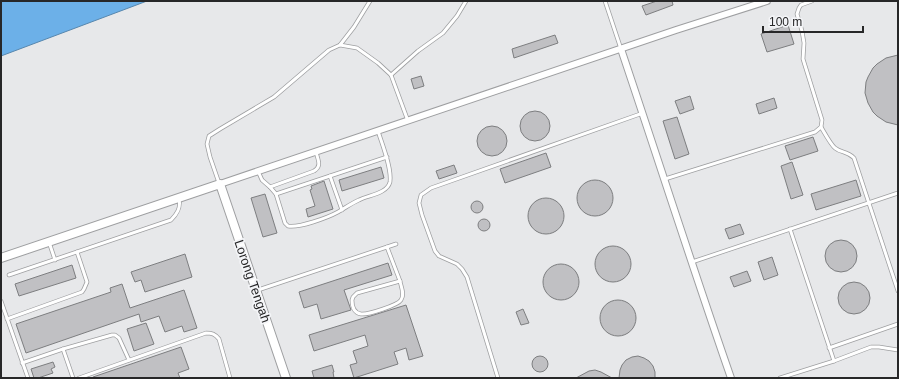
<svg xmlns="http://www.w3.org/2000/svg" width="899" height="379" font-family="Arial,sans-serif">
<rect width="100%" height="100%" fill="#e7e8ea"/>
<path fill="#6cb0e8" stroke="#5787ae" d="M1 1H147L1 56Z"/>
<g fill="#c0c0c3" stroke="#7d7e80">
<path d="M657 1H672L673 5 646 15 642 6Z"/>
<path d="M788 25 794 44 767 52 761 34Z"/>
<path d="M555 35 558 43 514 58 512 49Z"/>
<path d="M898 55V125L886 122 877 116 873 112 868 103 865 93 866 82 868 77 873 68 877 64 886 58Z"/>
<path d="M421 76 424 86 414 89 411 79Z"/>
<path d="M690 96 694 109 680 114 675 101Z"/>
<path d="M774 98 777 108 759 114 756 104Z"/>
<circle cx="535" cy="126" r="15"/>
<path d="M677 117 689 154 675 159 663 121Z"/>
<circle cx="492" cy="141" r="15"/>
<path d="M813 137 818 151 790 160 785 146Z"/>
<path d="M546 153 551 167 505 183 500 169Z"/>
<path d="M792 162 803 195 791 199 781 166Z"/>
<path d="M454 165 457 173 439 179 436 171Z"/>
<path d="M381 167 384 178 342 191 339 180Z"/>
<path d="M856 180 861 196 816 210 811 194Z"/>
<circle cx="595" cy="198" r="18"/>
<path d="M324 181 333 209 308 217 306 209 315 206 310 190 312 189 311 186Z"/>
<path d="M265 194 277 233 263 237 251 198Z"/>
<circle cx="546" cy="216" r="18"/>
<circle cx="477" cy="207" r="6"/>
<circle cx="484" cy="225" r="6"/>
<path d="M740 224 744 234 729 239 725 229Z"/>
<circle cx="841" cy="256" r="16"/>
<circle cx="613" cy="264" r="18"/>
<path d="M185 254 192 277 145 292 141 280 135 282 131 272Z"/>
<path d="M772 257 778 275 764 280 758 262Z"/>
<path d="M388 263 392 275 344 290 351 310 321 319 317 304 304 308 299 292Z"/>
<circle cx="561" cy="282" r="18"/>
<path d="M72 265 76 278 19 296 15 284Z"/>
<path d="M747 271 751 281 734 287 730 277Z"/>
<circle cx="854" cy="298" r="16"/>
<path d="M122 284 130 308 184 290 197 328 184 332 182 326 165 332 159 316 141 322 139 314 26 353 16 324 111 292 110 288Z"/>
<circle cx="618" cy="318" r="18"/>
<path d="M406 305 423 356 409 360 406 348 394 352 398 364 354 378 350 365 357 363 353 351 368 346 365 335 314 351 309 335Z"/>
<path d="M523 309 529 323 521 325 516 312Z"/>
<path d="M146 323 154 344 134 351 127 329Z"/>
<path d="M181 347 189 369 178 373 180 378H93V377Z"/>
<circle cx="540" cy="364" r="8"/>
<path d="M638 356 644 358 649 361 653 366 655 372V378H619L620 370 622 365 626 360 632 357Z"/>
<path d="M53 362 55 367 51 369 53 373 38 378H34L31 369Z"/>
<path d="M332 365 334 372H333L334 378H314L312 371Z"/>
<path d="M595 370 601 372 612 378H576L589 371Z"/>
</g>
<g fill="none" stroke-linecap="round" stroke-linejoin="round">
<g stroke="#9e9fa1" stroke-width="4.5">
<g id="service">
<path d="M605 1 621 49"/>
<path d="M340 45 357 48 378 63 391 75 408 121"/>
<path d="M391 75 418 51 443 33 457 16 466 1"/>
<path d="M821 127C824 132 831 145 835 148 841 153 847 151 854 158L898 291"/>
<path d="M258 171 262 180 270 187 276 194 285 223 288 226C299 228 327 218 338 212 345 208 352 203 359 200 368 195 387 194 390 182 392 168 382 144 378 131"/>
<path d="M330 176 342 210"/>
<path d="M665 179 815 132 821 127 822 120 803 59 804 43 802 31 797 14 799 8 801 5 812 1"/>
<path d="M219 183 210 157 207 144 209 136 220 129 274 97 329 50 340 45 354 27 370 1"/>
<path d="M270 187 314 171C322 166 318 160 316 152"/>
<path d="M276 194 387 157"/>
<path d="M790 229 834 361"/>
<path d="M49 242 55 260"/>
<path d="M387 247 400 281"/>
<path d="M692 262 898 193"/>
<path d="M9 275 171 220C177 214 181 208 179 199"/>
<path d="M400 281C401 287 405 294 401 300 398 305 368 315 361 314 354 313 352 306 352 300L353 297 357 293Z"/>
<path d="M258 290 396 244"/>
<path d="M1 301 28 378"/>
<path d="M7 319 82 292 84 289 87 282 77 252"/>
<path d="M829 348 898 324"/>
<path d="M63 349 73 378"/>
<path d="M22 363 63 349 112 335H115L119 338 129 360"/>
<path d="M79 378 206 333C212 333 215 334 219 339L230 378"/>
<path d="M498 378 467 277 462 269 457 264 439 256 435 251 422 215 419 203 421 195 431 188 643 113"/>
<path d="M780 378 834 361 871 347H879L898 350"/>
</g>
</g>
<g stroke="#9e9fa1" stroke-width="8">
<g id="minor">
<path d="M621 49C658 159 693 269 731 378"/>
<path d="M220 184 676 30 767 1"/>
</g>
</g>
<g stroke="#9e9fa1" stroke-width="10">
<path id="tertiary" d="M1 258 220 184 286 378"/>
</g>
<use href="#service" stroke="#fff" stroke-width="3"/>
<use href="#minor" stroke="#fff" stroke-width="6"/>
<use href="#tertiary" stroke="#fff" stroke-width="8"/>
</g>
<g text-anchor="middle" stroke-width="3.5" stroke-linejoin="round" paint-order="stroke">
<g font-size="13" fill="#272728" stroke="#f4f5f8">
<text transform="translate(253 281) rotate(71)" y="5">Lorong Tengah</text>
</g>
</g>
<rect width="899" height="379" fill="none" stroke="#272728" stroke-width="4"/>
<path d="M763 26v6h100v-6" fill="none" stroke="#272728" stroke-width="2"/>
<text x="769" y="26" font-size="12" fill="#272728" stroke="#f4f5f8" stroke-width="3" paint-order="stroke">100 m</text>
</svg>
